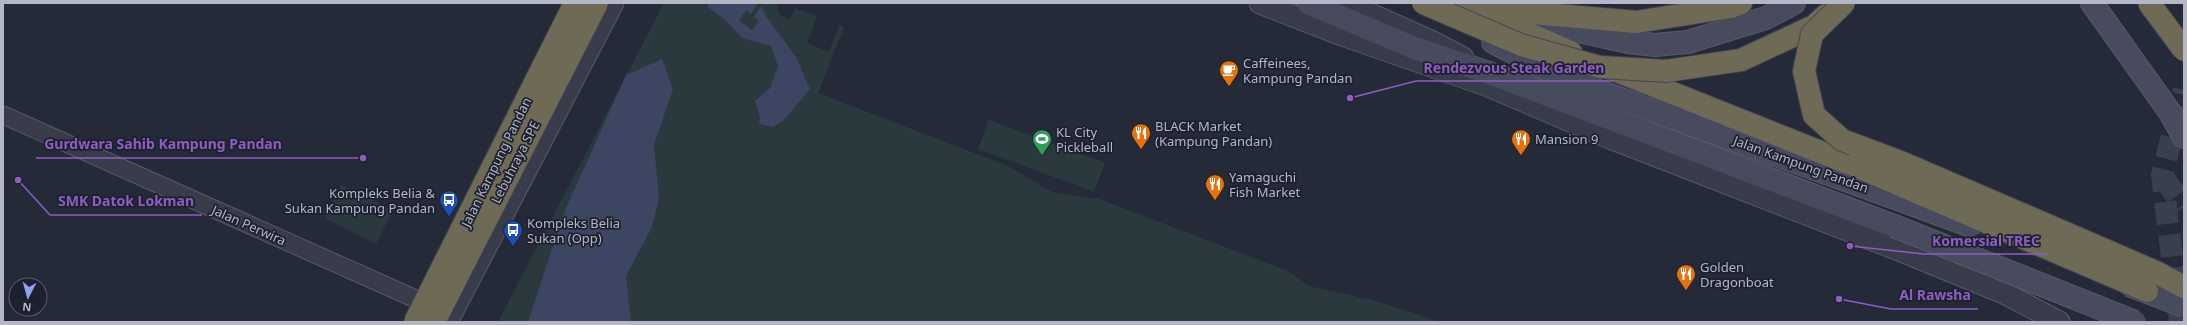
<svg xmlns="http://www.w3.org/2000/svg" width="2187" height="325" font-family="'Noto Sans',sans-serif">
<rect width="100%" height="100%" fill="#252a39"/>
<g fill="#2a393e">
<path d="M664 3H779L777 8 780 15 790 19 795 8 817 16 807 43 829 52 839 25 844 27 818 93 1008 166 1052 192 1099 199 1288 271 1309 286 1372 300 1441 322H498Z"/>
<path d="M989 120 1105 163 1094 192 978 149Z"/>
<path d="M341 185 393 210 376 244 325 218Z"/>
</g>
<g fill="#3c4561">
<path d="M707 3H758L751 14 746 10 739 21 752 30 759 21 754 17 761 6 766 16 796 57 810 89 784 120 773 127 759 124 760 117 755 101 770 88 778 66 771 46 742 38 724 19 709 8Z"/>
<path d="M662 59 673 89 654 145 659 199 652 227 626 276 631 322H528L563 215 626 75Z"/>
</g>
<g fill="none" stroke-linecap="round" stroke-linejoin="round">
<g stroke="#3a3f4e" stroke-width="22" stroke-dasharray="22 11" stroke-linecap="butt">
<path d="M2164 178 2184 207"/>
<path d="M2180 322 2162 175 2184 90"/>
</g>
<g stroke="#565a68" stroke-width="19">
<path id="minor" d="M3 115 436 308"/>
</g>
<g stroke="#565a68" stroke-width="23">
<g id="tertiary">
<path d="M1260 3 1342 35 1486 85 1610 138 1904 252 2004 293 2059 322"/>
<path d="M1346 3 1433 42 1463 58"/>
<path d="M447 322 613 3"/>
</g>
</g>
<g stroke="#565a68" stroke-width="24">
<g id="secondary">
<path d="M1308 3 1412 47 1492 74 1894 226"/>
<path d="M2092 3 2169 111 2184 137"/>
<path d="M1530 20 1628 42 1655 45 1688 42 1766 18 1794 3"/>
<path d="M1493 42 1563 78 1906 202"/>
</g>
</g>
<g stroke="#434755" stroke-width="24">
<g id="motorway">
<path d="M1458 3 1571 52"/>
<path d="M1486 4 1523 12 1636 22 1731 7 1741 3"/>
<path d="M1741 60 1814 26 1826 15"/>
<path d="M1612 69 1853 165"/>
</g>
</g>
<use href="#minor" stroke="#383c4a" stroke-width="17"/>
<use href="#tertiary" stroke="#383c4a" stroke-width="21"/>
<use href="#secondary" stroke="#474b5d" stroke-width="22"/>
<use href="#motorway" stroke="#6f6a56" stroke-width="22"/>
<g stroke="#565a68" stroke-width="24" stroke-linecap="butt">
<g id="secondary-bridge">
<path d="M1906 202 1971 226"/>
<path d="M1894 226 2135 322"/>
<path d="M2129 285 2184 306"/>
</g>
</g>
<g stroke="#434755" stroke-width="24" stroke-linecap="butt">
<g id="motorway-bridge">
<path d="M1423 3 1521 45 1600 67 1666 71 1741 60"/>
<path d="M1844 3 1812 34 1804 71 1814 115 1842 140 1903 163 2156 272 2184 287"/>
<path d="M2149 3 2184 50"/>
<path d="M1853 165 2147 291"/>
<path d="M415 322 575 3"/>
<path d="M434 322 597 3"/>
</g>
</g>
<use href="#secondary-bridge" stroke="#474b5d" stroke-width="22"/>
<use href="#motorway-bridge" stroke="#6f6a56" stroke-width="22"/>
</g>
<defs>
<g id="cafe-pin" transform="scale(1)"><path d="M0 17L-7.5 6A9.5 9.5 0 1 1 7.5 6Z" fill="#e8710a" stroke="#1d212f"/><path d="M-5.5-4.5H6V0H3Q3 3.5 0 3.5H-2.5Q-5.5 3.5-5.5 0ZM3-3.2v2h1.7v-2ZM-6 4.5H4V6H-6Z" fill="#fff"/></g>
<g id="restaurant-pin" transform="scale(1)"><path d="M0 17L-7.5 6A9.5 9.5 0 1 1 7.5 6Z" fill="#e8710a" stroke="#1d212f"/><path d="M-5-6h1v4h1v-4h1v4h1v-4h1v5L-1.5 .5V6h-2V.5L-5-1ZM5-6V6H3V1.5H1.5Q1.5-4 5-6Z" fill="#fff"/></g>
<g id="stadium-pin" transform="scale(1)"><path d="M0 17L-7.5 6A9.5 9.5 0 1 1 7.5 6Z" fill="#2e9e5b" stroke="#1d212f"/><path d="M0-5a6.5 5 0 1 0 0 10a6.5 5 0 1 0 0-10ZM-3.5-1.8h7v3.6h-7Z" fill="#fff"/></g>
<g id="bus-pin" transform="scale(1)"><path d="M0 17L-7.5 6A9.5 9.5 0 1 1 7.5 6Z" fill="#1a4fb4" stroke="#1d212f"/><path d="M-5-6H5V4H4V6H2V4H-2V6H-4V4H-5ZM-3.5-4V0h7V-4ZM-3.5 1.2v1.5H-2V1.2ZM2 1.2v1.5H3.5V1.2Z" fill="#fff"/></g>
</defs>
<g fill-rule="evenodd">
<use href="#cafe-pin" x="1229" y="70"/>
<use href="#restaurant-pin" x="1141" y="133"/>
<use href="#stadium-pin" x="1042" y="139"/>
<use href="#restaurant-pin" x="1521" y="139"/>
<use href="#restaurant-pin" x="1215" y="184"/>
<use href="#bus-pin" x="449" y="200"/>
<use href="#bus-pin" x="513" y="230"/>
<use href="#restaurant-pin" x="1686" y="274"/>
</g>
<g text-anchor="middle" stroke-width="3.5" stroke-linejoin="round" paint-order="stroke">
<g font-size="13" fill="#b4b7c6" stroke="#1d212f" text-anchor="start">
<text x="1243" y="68">Caffeinees,<tspan x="1243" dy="15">Kampung Pandan</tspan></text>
<text x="1155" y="131">BLACK Market<tspan x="1155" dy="15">(Kampung Pandan)</tspan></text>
<text x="1056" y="137">KL City<tspan x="1056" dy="15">Pickleball</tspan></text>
<text x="1535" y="144">Mansion 9</text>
<text x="1229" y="182">Yamaguchi<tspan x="1229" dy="15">Fish Market</tspan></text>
<text x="435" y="198" text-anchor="end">Kompleks Belia &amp;<tspan x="435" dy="15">Sukan Kampung Pandan</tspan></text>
<text x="527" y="228">Kompleks Belia<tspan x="527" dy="15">Sukan (Opp)</tspan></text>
<text x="1700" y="272">Golden<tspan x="1700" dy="15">Dragonboat</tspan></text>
</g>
<g font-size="13" fill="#b4b7c6" stroke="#1d212f">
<text transform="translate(496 162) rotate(-64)" y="5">Jalan Kampung Pandan</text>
<text transform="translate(515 162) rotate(-63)" y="5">Lebuhraya SPE</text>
<text transform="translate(1801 164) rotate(20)" y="5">Jalan Kampung Pandan</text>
<text transform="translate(249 225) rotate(24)" y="5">Jalan Perwira</text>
</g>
</g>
<path fill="none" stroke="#8f5dc1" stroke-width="1.5" d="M1350 98L1416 81H1613M363 158L290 158H36M18 180L50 215H202M1850 246L1924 254H2048M1839 299L1891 309H1978"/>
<g fill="#8f5dc1" stroke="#1d212f" stroke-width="1.5">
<circle cx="1350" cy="98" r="4"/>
<circle cx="363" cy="158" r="4"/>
<circle cx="18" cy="180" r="4"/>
<circle cx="1850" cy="246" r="4"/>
<circle cx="1839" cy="299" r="4"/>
</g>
<g font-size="14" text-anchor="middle" font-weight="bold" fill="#8f5dc1" stroke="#1d212f" stroke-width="3.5" stroke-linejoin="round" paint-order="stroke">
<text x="1514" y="73">Rendezvous Steak Garden</text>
<text x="163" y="149">Gurdwara Sahib Kampung Pandan</text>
<text x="126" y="206">SMK Datok Lokman</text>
<text x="1986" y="246">Komersial TREC</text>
<text x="1935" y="300">Al Rawsha</text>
</g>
<rect width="2187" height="325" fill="none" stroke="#b4b7c6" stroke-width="8"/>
<g transform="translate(28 297) rotate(186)"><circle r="19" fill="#1d212f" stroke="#595d6b"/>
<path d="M0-3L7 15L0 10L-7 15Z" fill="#90a3ee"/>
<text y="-6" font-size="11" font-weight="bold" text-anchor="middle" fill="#b4b7c6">N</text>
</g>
</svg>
